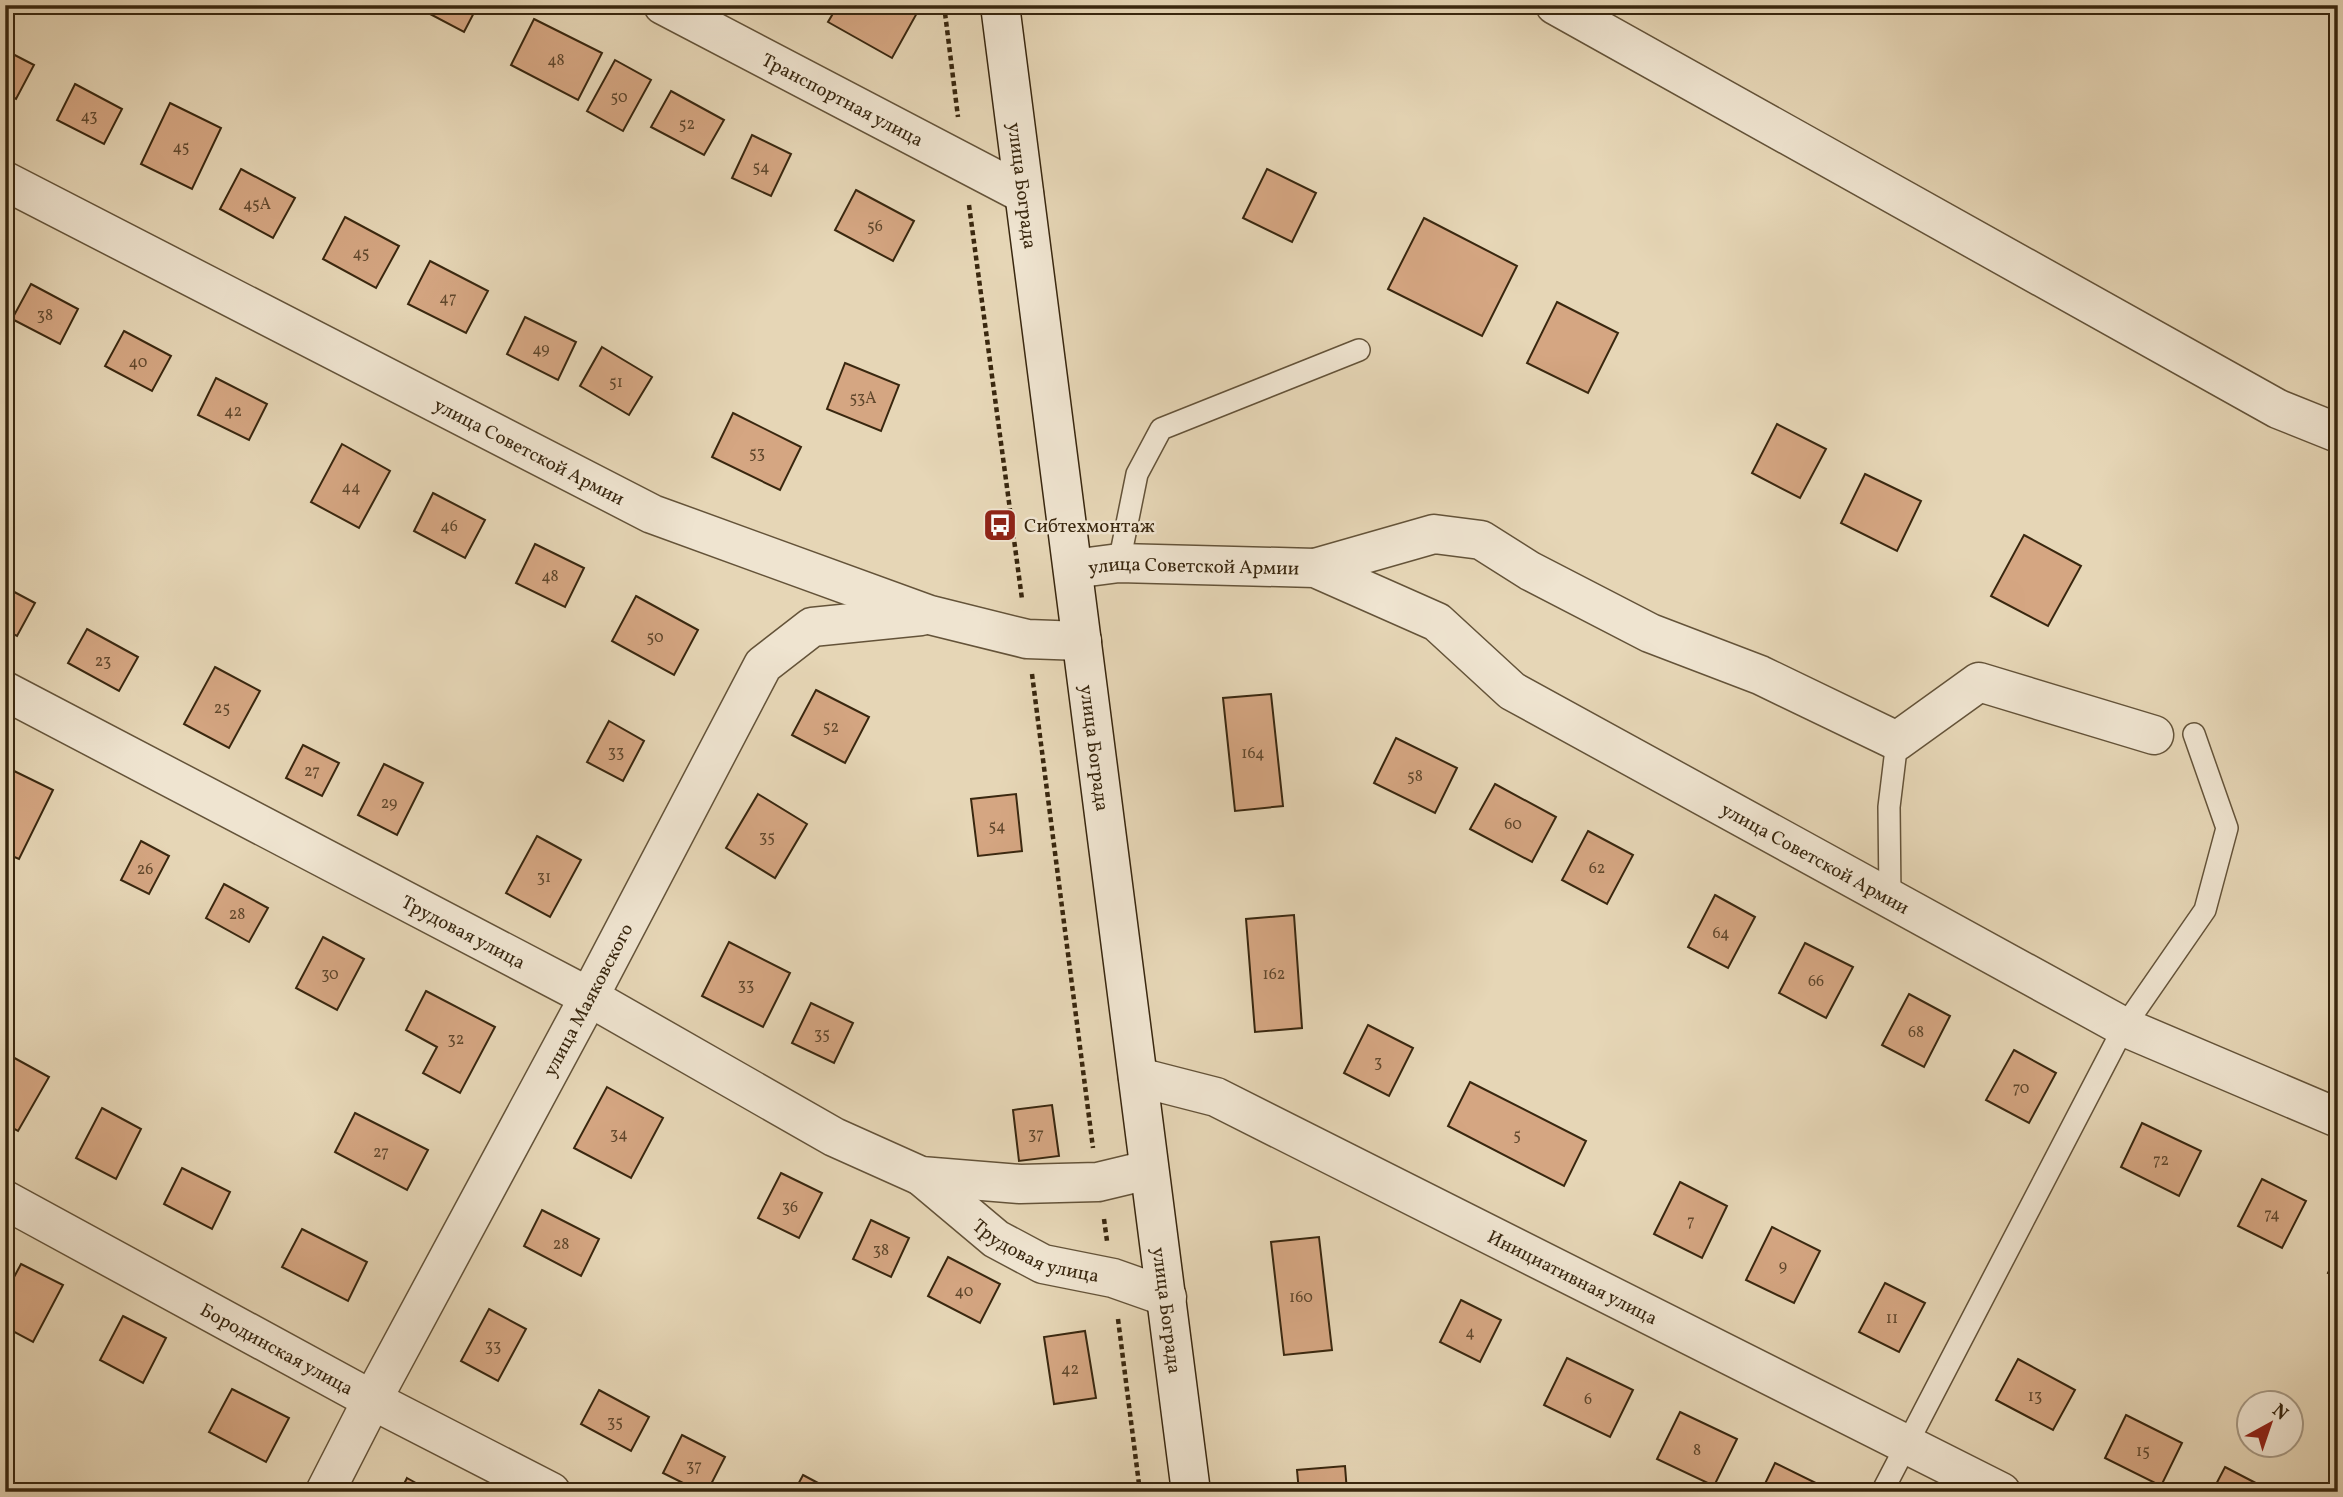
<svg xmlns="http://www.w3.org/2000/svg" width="2343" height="1497" font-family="Vollkorn,serif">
<rect width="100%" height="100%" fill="#e6d6b6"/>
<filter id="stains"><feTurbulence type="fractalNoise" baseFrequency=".00286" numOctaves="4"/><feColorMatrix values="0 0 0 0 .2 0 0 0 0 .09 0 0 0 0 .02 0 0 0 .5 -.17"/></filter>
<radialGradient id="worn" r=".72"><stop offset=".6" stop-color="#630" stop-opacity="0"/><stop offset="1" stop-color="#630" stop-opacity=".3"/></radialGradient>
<g fill="#d5a682" stroke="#39270f" stroke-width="2">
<path d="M413 5H478L464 32Z"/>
<path d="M838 5H903L917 13 892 58 828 22Z"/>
<path d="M534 19 602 53 578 100 511 65Z"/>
<path d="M5 50 34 65 16 99 5 93Z"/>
<path d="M615 60 651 80 623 131 587 111Z"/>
<path d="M75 84 122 109 104 144 57 120Z"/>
<path d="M671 91 724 120 704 155 651 127Z"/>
<path d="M170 103 221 128 192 189 141 164Z"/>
<path d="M752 135 791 154 771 196 732 178Z"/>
<path d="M241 169 295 198 273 238 220 209Z"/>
<path d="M1267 169 1316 193 1292 242 1243 218Z"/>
<path d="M856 190 914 221 893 261 835 230Z"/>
<path d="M345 217 399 246 376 288 323 259Z"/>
<path d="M1424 218 1517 266 1482 336 1388 289Z"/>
<path d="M430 261 488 291 466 333 408 304Z"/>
<path d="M31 284 78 309 60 344 12 319Z"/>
<path d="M1557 302 1618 333 1588 393 1527 363Z"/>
<path d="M525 317 576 342 558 380 507 354Z"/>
<path d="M124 331 171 356 152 391 105 366Z"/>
<path d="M602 347 652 377 629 415 580 386Z"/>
<path d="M845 363 899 385 881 431 827 409Z"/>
<path d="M216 378 267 404 249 440 198 415Z"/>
<path d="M733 413 801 447 780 490 712 457Z"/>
<path d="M1777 424 1826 449 1800 498 1752 473Z"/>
<path d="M342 444 390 471 359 528 311 502Z"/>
<path d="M1865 474 1921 501 1897 551 1841 523Z"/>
<path d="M433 493 485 520 465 558 414 531Z"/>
<path d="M2024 535 2081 566 2048 626 1991 596Z"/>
<path d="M535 544 584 568 565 607 516 583Z"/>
<path d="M5 587 35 603 17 636 5 630Z"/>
<path d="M636 596 698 630 674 675 612 641Z"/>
<path d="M87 629 138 657 119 691 68 663Z"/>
<path d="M215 667 260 691 229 748 184 724Z"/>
<path d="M816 690 869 717 845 763 792 735Z"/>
<path d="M1271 694 1283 806 1235 811 1223 698Z"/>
<path d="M609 721 644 741 623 781 587 762Z"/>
<path d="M1396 738 1457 768 1435 813 1374 783Z"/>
<path d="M303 745 339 763 322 796 286 778Z"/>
<path d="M384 764 423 783 397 835 358 815Z"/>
<path d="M10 769 53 790 19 859 5 853V779Z"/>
<path d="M1495 784 1556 817 1532 862 1470 829Z"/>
<path d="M758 794 807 824 775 878 726 848Z"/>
<path d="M1016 794 1022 851 978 856 971 799Z"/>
<path d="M1588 831 1633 855 1607 904 1562 880Z"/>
<path d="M537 836 581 860 550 917 506 893Z"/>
<path d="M141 841 169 856 149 894 121 880Z"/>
<path d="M224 884 268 908 249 942 206 918Z"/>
<path d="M1715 895 1755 917 1728 968 1688 947Z"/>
<path d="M1294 915 1302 1028 1255 1032 1246 919Z"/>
<path d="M323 937 364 959 337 1010 296 988Z"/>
<path d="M729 942 790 973 763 1027 702 996Z"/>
<path d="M1805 943 1853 967 1826 1018 1779 993Z"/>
<path d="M426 991 495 1027 460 1093 423 1073 437 1047 406 1030Z"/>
<path d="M1909 994 1950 1016 1924 1067 1882 1045Z"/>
<path d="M811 1003 853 1023 834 1063 792 1043Z"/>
<path d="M1368 1025 1413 1048 1389 1096 1344 1073Z"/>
<path d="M2014 1050 2056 1073 2029 1123 1986 1100Z"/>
<path d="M9 1055 49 1077 18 1131 5 1124V1062Z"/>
<path d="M1470 1082 1586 1141 1564 1186 1448 1126Z"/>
<path d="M607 1087 663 1118 631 1178 574 1148Z"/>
<path d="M1052 1105 1059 1156 1019 1161 1013 1110Z"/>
<path d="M102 1108 141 1129 116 1179 76 1158Z"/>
<path d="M355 1113 428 1150 407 1190 335 1152Z"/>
<path d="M2142 1123 2201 1151 2179 1196 2121 1167Z"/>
<path d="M182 1168 230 1192 212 1229 164 1204Z"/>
<path d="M781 1173 822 1193 799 1238 758 1218Z"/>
<path d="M2262 1179 2306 1201 2282 1248 2238 1226Z"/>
<path d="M1680 1182 1727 1206 1702 1258 1654 1234Z"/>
<path d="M542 1210 599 1239 581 1276 524 1246Z"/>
<path d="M871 1220 909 1238 891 1277 853 1259Z"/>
<path d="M1772 1227 1820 1251 1794 1303 1746 1280Z"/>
<path d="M302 1229 367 1262 348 1301 282 1267Z"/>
<path d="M1319 1237 1332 1350 1284 1355 1271 1242Z"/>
<path d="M2338 1253V1277L2328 1273Z"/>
<path d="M948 1257 1000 1284 980 1323 928 1296Z"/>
<path d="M21 1264 63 1285 33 1342 5 1327V1294Z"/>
<path d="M1885 1283 1925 1303 1899 1352 1859 1332Z"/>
<path d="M1461 1300 1501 1320 1480 1362 1440 1342Z"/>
<path d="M489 1309 526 1329 498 1381 461 1361Z"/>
<path d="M123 1316 166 1338 143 1383 100 1360Z"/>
<path d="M1085 1331 1096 1398 1054 1404 1044 1337Z"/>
<path d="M1567 1358 1633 1390 1610 1437 1544 1405Z"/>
<path d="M2018 1359 2075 1390 2053 1430 1996 1400Z"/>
<path d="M232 1389 289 1418 266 1462 209 1432Z"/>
<path d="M599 1390 649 1417 631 1451 581 1424Z"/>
<path d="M1680 1412 1737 1439 1714 1486 1657 1459Z"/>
<path d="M2126 1415 2182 1443 2161 1486 2105 1458Z"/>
<path d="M682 1435 725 1457 707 1492H701L663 1473Z"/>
<path d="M1775 1463 1824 1487 1822 1492H1761Z"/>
<path d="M1345 1466 1347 1492H1299L1297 1470Z"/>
<path d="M2225 1467 2273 1492H2212Z"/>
<path d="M803 1475 835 1492H794Z"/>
<path d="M407 1478 432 1492H400Z"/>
</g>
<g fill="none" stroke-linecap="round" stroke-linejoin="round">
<g stroke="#645339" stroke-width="24">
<g id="service">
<path d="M1119 563 1137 474 1161 429 1359 350"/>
<path d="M1890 898 1889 807 1897 741"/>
<path d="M1882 1492 2124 1027 2205 910 2227 828 2194 734"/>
</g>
</g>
<g stroke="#645339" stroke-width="41">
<g id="minor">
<path id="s1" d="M663 5 1024 194"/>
<path d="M1555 5 2278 409 2338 433"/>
<path id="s2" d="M5 181 652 514 930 615 1027 639 1082 641"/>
<path d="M1315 568 1434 534 1481 540 1530 571 1650 633 1760 675 1897 741 1979 682 2154 735"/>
<path id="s3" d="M1073 569 1119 563 1315 568 1437 622 1512 691 2124 1027 2338 1118"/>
<path id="s4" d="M5 691 589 997 834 1137 921 1176 1020 1184 1098 1182 1148 1170"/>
<path id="s5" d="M921 1176 996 1239 1043 1264 1113 1278 1167 1297"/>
<path id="s6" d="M5 1200 372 1400 551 1492"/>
<path id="s7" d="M325 1492 372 1400 589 997 763 665 812 627 921 616"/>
</g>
</g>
<g stroke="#645339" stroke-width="41">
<g id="tertiary">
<path id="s8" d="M1138 1077 1216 1097 2001 1492"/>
</g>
</g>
<g stroke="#39270f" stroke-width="41">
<g id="secondary">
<path id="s9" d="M1000 5 1191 1492"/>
</g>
</g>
<g stroke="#39270f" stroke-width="4.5" stroke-dasharray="5 3.5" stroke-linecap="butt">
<path d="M944 5 958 117"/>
<path d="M969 205 1022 599"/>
<path d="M1032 674 1093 1148"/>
<path d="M1104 1219 1107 1241"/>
<path d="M1118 1319 1140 1492"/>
</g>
<use href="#service" stroke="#efe4d0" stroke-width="21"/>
<use href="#minor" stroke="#efe4d0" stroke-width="38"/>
<use href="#tertiary" stroke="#efe4d0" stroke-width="38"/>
<use href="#secondary" stroke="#efe4d0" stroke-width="38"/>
</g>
<defs>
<g id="bus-square" transform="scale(1.75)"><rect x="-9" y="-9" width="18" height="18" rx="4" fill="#8f2418" stroke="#efe4d0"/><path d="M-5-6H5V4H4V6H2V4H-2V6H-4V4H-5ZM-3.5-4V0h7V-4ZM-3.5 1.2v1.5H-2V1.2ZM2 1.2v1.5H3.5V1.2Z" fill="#fff"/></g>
</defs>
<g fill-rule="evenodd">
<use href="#bus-square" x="1000" y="525"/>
</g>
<g text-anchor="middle" stroke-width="5" stroke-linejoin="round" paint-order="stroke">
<g font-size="16" fill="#60472c">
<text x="556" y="65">48</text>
<text x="619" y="102">50</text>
<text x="89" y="121">43</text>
<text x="687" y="129">52</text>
<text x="181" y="152">45</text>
<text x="761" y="172">54</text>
<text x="257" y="209">45А</text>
<text x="875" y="231">56</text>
<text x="361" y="258">45</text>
<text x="448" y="303">47</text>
<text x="45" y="320">38</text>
<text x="541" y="354">49</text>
<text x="138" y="367">40</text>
<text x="616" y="387">51</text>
<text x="863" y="403">53А</text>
<text x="233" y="416">42</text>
<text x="757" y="458">53</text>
<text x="351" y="492">44</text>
<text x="449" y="531">46</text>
<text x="550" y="581">48</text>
<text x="655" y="642">50</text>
<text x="103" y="666">23</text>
<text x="222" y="713">25</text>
<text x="831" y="732">52</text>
<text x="616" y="757">33</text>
<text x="1253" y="758">164</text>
<text x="312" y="776">27</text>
<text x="1415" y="781">58</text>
<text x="389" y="808">29</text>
<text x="1513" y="829">60</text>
<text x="997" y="831">54</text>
<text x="767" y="842">35</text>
<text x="1597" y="873">62</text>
<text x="145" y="874">26</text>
<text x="544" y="882">31</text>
<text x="237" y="919">28</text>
<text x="1721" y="938">64</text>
<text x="330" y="979">30</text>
<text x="1274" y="979">162</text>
<text x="1816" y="986">66</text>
<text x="746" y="990">33</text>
<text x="1916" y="1037">68</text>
<text x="822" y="1039">35</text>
<text x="456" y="1044">32</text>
<text x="1378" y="1067">3</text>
<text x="2021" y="1093">70</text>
<text x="619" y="1139">34</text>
<text x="1036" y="1139">37</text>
<text x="1517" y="1140">5</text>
<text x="381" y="1157">27</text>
<text x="2161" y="1165">72</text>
<text x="790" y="1212">36</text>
<text x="2272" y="1219">74</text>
<text x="1691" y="1226">7</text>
<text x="561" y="1249">28</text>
<text x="881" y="1255">38</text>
<text x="1783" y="1271">9</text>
<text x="964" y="1296">40</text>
<text x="1301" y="1302">160</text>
<text x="1892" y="1323">11</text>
<text x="1470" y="1337">4</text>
<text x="493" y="1351">33</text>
<text x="1070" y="1374">42</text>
<text x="2035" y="1401">13</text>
<text x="1588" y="1404">6</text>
<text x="615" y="1427">35</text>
<text x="1697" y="1455">8</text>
<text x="2143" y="1456">15</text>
<text x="694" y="1471">37</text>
</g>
<g font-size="19" fill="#39270f" stroke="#efe4d0">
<text dy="7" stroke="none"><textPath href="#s1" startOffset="203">Транспортная улица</textPath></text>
<text dy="7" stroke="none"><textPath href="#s9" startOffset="182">улица Бограда</textPath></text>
<text dy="7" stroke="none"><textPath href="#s2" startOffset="590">улица Советской Армии</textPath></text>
<text dy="7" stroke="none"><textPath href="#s3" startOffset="121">улица Советской Армии</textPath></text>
<text dy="7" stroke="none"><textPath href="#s9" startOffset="749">улица Бограда</textPath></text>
<text dy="7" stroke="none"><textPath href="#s3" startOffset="824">улица Советской Армии</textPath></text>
<text dy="7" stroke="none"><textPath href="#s4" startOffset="518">Трудовая улица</textPath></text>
<text dy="7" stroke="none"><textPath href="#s7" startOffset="558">улица Маяковского</textPath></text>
<text dy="7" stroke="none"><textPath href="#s5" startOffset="140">Трудовая улица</textPath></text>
<text dy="7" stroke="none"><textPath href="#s8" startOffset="480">Инициативная улица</textPath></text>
<text dy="7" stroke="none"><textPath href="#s9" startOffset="1316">улица Бограда</textPath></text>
<text dy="7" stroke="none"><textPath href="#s6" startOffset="310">Бородинская улица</textPath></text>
</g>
<g font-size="19" fill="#39270f" stroke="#efe4d0" text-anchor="start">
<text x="1024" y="532">Сибтехмонтаж</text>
</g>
</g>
<rect width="2343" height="1497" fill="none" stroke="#e6d6b6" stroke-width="28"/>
<rect x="7" y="7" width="2329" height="1483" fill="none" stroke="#39270f" stroke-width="3.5"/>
<rect x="14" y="14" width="2315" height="1469" fill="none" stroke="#39270f" stroke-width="2"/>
<g transform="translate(2270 1424) rotate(40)"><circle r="33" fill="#efe4d0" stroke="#a69883" stroke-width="2"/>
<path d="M0-5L12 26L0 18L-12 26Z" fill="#8f2418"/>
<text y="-10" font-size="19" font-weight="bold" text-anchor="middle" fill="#39270f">N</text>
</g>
<rect width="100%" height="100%" filter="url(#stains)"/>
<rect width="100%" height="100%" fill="url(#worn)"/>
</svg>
